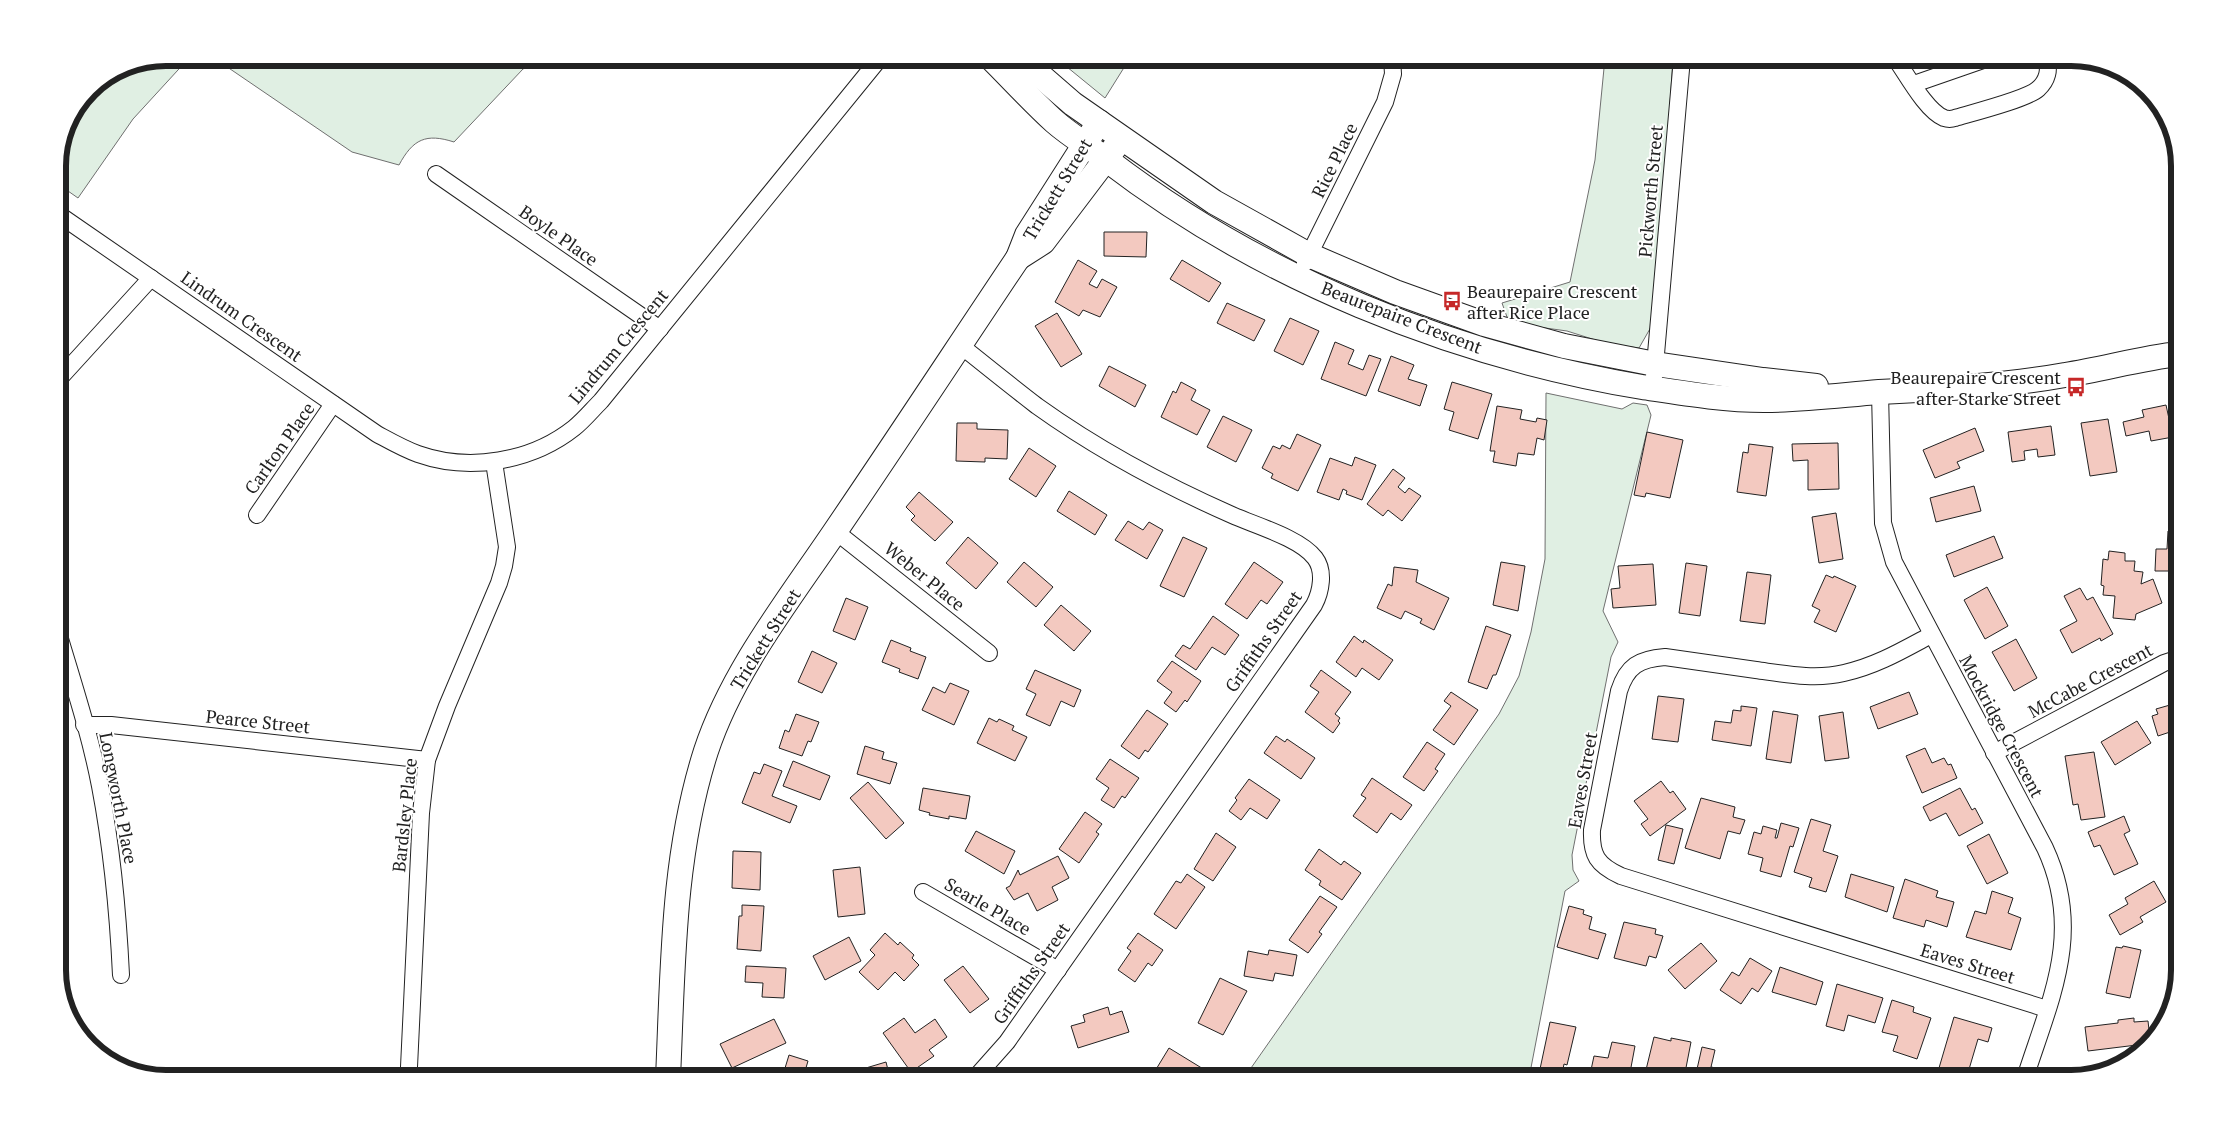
<svg xmlns="http://www.w3.org/2000/svg" width="2237" height="1136" font-family="'PT Serif',serif">
  <style>
    .green { fill: #e0efe3; stroke: #6f6f6f }
    .building { fill: #f3c9c0; stroke: #222 }
    .lines { fill: none; stroke-linecap: round; stroke-linejoin: round }
    .street-casing { stroke: #222; stroke-width: 18 }
    .secondary-casing { stroke: #222; stroke-width: 26 }
    .street { stroke: #fff; stroke-width: 16 }
    .secondary { stroke: #fff; stroke-width: 24 }
    .labels { text-anchor: middle; dominant-baseline: central; stroke-width: 4; stroke-linejoin: round; paint-order: stroke }
    .street-label { font-size: 18px; fill: #222; stroke: #fff }
    .poi-label { font-size: 18px; fill: #222; stroke: #fff; text-anchor: start }
    .rim { fill: none; stroke: #222; stroke-width: 6 }
  </style>
  <rect width="100%" height="100%" fill="#fff"/>
  <g class="green">
    <polygon points="167,58 189,58 133,119 78,198 58,184 58,160 69,119 90,89 125,66"/>
    <path d="M214 58H542L523 69 454 142C426 133 413 139 399 165L352 152Z"/>
    <polygon points="1056,58 1130,58 1105,98"/>
    <polygon points="1605,58 1673,58 1667,151 1651,327 1639,348 1608,344 1567,331 1531,326 1507,317 1502,303 1570,282 1595,160"/>
    <polygon points="1546,393 1622,409 1633,403 1647,405 1651,415 1603,611 1618,642 1611,657 1572,855 1573,870 1579,881 1565,891 1529,1078 1244,1078 1499,714 1519,676 1531,632 1545,559"/>
  </g>
  <g class="building">
    <polygon points="1104,232 1147,232 1146,257 1104,256"/>
    <polygon points="1078,260 1097,271 1089,284 1097,288 1102,279 1117,287 1100,317 1083,310 1079,316 1055,302"/>
    <polygon points="1182,260 1221,283 1209,302 1170,279"/>
    <polygon points="1227,303 1265,320 1254,341 1217,323"/>
    <polygon points="1057,313 1082,354 1061,367 1035,326"/>
    <polygon points="1290,318 1319,331 1303,365 1274,351"/>
    <polygon points="1335,342 1354,350 1348,364 1363,370 1369,355 1381,359 1366,396 1321,379"/>
    <polygon points="1391,356 1414,365 1408,379 1427,385 1420,406 1378,391"/>
    <polygon points="1109,366 1146,385 1135,407 1099,386"/>
    <polygon points="1181,382 1196,390 1191,400 1210,410 1197,435 1161,417 1173,391 1176,393"/>
    <polygon points="1452,382 1492,394 1478,439 1449,430 1454,412 1444,409"/>
    <polygon points="2166,405 2173,437 2151,441 2149,431 2126,436 2123,422 2144,417 2142,410"/>
    <polygon points="1497,406 1522,410 1520,419 1536,422 1537,418 1547,420 1544,440 1537,438 1534,455 1518,453 1516,466 1493,462 1495,451 1490,451"/>
    <polygon points="1223,416 1252,430 1236,462 1207,447"/>
    <polygon points="2108,419 2117,472 2090,476 2081,423"/>
    <polygon points="957,423 977,423 977,429 1008,430 1007,459 985,458 985,462 956,461"/>
    <polygon points="2051,426 2055,455 2038,457 2037,449 2024,451 2025,460 2012,462 2008,432"/>
    <polygon points="1975,428 1984,451 1957,462 1960,468 1935,478 1923,450"/>
    <polygon points="1647,432 1683,440 1670,498 1646,493 1645,497 1634,495"/>
    <polygon points="1297,434 1321,445 1298,491 1271,478 1273,474 1262,468 1273,446 1280,449 1282,445 1290,449"/>
    <polygon points="1838,443 1839,489 1808,490 1808,460 1793,461 1792,444"/>
    <polygon points="1749,444 1773,447 1766,496 1737,492 1743,452 1748,453"/>
    <polygon points="1029,448 1056,466 1036,497 1009,479"/>
    <polygon points="1355,457 1376,465 1362,500 1346,494 1347,491 1343,489 1339,500 1317,492 1330,458 1352,466"/>
    <polygon points="1393,469 1405,478 1398,487 1405,493 1409,488 1421,496 1402,521 1388,510 1383,516 1367,504"/>
    <polygon points="1974,486 1981,511 1936,522 1930,498"/>
    <polygon points="1069,491 1107,515 1095,535 1057,511"/>
    <polygon points="919,492 953,522 935,541 911,520 915,516 906,507"/>
    <polygon points="1836,513 1843,559 1819,563 1812,517"/>
    <polygon points="1128,521 1143,530 1149,522 1163,530 1147,559 1115,540"/>
    <polygon points="2168,531 2179,532 2179,579 2175,579 2175,571 2155,571 2156,549 2167,549"/>
    <polygon points="1994,536 2003,558 1954,577 1946,555"/>
    <polygon points="968,537 998,563 976,589 946,563"/>
    <polygon points="1183,537 1207,548 1184,597 1160,586"/>
    <polygon points="2109,551 2125,553 2125,561 2135,561 2134,571 2143,572 2141,584 2153,579 2162,603 2136,614 2135,620 2113,618 2115,596 2103,595 2104,586 2101,585 2103,559 2108,560"/>
    <polygon points="1024,562 1053,587 1036,607 1007,582"/>
    <polygon points="1254,562 1283,582 1267,604 1261,600 1247,619 1225,604"/>
    <polygon points="1501,562 1525,566 1518,611 1493,605"/>
    <polygon points="1686,563 1707,566 1700,616 1679,613"/>
    <polygon points="1653,564 1656,605 1613,608 1611,589 1620,588 1618,566"/>
    <polygon points="1394,567 1418,570 1416,582 1449,598 1434,630 1420,623 1422,619 1405,611 1401,619 1377,608 1388,584 1392,586"/>
    <polygon points="1747,572 1771,575 1765,624 1740,621"/>
    <polygon points="1826,575 1833,578 1834,576 1856,586 1836,632 1814,622 1820,610 1812,606"/>
    <polygon points="1987,587 2008,626 1985,639 1964,600"/>
    <polygon points="2080,588 2087,600 2093,597 2113,634 2101,641 2100,638 2072,653 2060,630 2077,621 2064,596"/>
    <polygon points="846,598 868,607 855,640 833,631"/>
    <polygon points="1061,605 1091,631 1074,651 1044,625"/>
    <polygon points="1213,616 1239,635 1225,655 1212,647 1196,670 1175,656 1183,645 1190,649"/>
    <polygon points="1486,626 1511,635 1496,675 1493,675 1487,689 1468,682"/>
    <polygon points="1354,636 1363,643 1364,640 1393,660 1379,680 1362,668 1356,677 1336,662"/>
    <polygon points="2016,639 2037,678 2014,691 1992,652"/>
    <polygon points="891,640 911,648 910,651 926,657 918,679 899,672 900,669 882,662"/>
    <polygon points="812,651 837,663 822,693 798,682"/>
    <polygon points="1172,661 1201,681 1187,702 1185,700 1176,712 1164,703 1172,692 1157,681"/>
    <polygon points="1035,670 1081,690 1074,707 1061,701 1050,726 1026,715 1036,694 1026,689"/>
    <polygon points="1321,670 1351,692 1335,714 1340,718 1338,721 1340,723 1333,733 1305,712 1319,692 1310,686"/>
    <polygon points="950,683 969,691 954,725 922,710 933,687 945,693"/>
    <polygon points="1451,692 1478,710 1454,745 1433,730 1451,706 1444,701"/>
    <polygon points="1909,692 1918,714 1878,729 1870,707"/>
    <polygon points="1658,696 1684,699 1678,742 1652,739"/>
    <polygon points="2179,697 2179,729 2158,736 2152,716 2158,714 2156,709 2177,703 2176,698"/>
    <polygon points="1741,706 1757,708 1751,746 1712,740 1715,721 1731,723 1733,710 1741,711"/>
    <polygon points="1147,710 1168,724 1148,752 1145,750 1139,759 1121,746"/>
    <polygon points="1773,711 1798,715 1791,763 1766,759"/>
    <polygon points="1843,712 1849,758 1825,761 1819,716"/>
    <polygon points="796,714 819,722 811,742 808,741 802,756 779,748 785,730 789,732"/>
    <polygon points="989,718 997,722 999,719 1014,726 1012,730 1027,737 1015,761 977,743"/>
    <polygon points="2137,721 2151,743 2115,765 2101,742"/>
    <polygon points="1276,736 1285,742 1287,739 1315,758 1301,779 1264,753"/>
    <polygon points="1427,742 1445,754 1435,769 1438,771 1424,791 1403,777"/>
    <polygon points="865,746 884,752 882,759 897,763 890,784 857,774"/>
    <polygon points="1925,748 1932,763 1944,758 1948,765 1951,764 1957,778 1922,793 1906,756"/>
    <polygon points="2094,752 2105,817 2081,820 2078,804 2073,805 2065,756"/>
    <polygon points="1110,759 1139,778 1125,798 1122,796 1114,808 1101,800 1109,788 1096,779"/>
    <polygon points="793,761 830,776 820,800 783,786"/>
    <polygon points="764,764 782,771 772,796 797,806 790,823 742,803 754,772 760,774"/>
    <polygon points="1372,778 1412,805 1401,820 1391,813 1377,833 1353,816 1366,798 1361,795"/>
    <polygon points="1249,779 1280,800 1267,819 1250,808 1241,820 1229,811 1237,800 1235,798"/>
    <polygon points="1661,781 1670,793 1673,791 1686,809 1650,836 1641,824 1648,819 1634,801"/>
    <polygon points="868,782 904,823 886,839 850,798"/>
    <polygon points="923,788 970,796 966,819 949,816 949,819 929,815 930,813 919,810"/>
    <polygon points="1960,788 1972,810 1975,808 1983,823 1959,836 1946,813 1930,821 1923,807"/>
    <polygon points="1701,798 1735,807 1733,817 1745,820 1740,834 1728,831 1720,859 1685,848"/>
    <polygon points="1085,812 1102,824 1096,832 1099,834 1079,863 1059,849"/>
    <polygon points="2124,816 2130,831 2124,834 2138,864 2114,875 2100,845 2094,847 2088,832"/>
    <polygon points="1811,819 1831,825 1823,851 1838,856 1826,892 1809,887 1812,878 1794,872"/>
    <polygon points="1781,823 1799,828 1793,847 1790,846 1781,877 1760,871 1763,858 1748,854 1754,832 1761,834 1763,826 1777,830 1775,838 1777,838"/>
    <polygon points="1666,825 1683,829 1674,864 1658,860"/>
    <polygon points="976,831 1015,851 1004,874 965,851"/>
    <polygon points="1216,833 1236,847 1213,881 1194,869"/>
    <polygon points="1989,834 2008,873 1987,884 1967,846"/>
    <polygon points="1319,849 1341,865 1344,861 1361,873 1342,900 1319,885 1321,881 1305,870"/>
    <polygon points="733,851 761,852 760,890 732,888"/>
    <polygon points="1058,856 1069,878 1052,887 1058,900 1037,911 1028,893 1014,900 1006,888 1010,886 1018,870 1020,875"/>
    <polygon points="860,867 865,914 838,917 833,870"/>
    <polygon points="1187,874 1205,887 1176,929 1154,914 1176,881 1181,883"/>
    <polygon points="1851,874 1894,887 1887,912 1845,897"/>
    <polygon points="1905,879 1938,891 1936,897 1954,902 1947,927 1926,920 1924,927 1893,918"/>
    <polygon points="2154,881 2166,902 2140,917 2143,922 2120,935 2109,915 2128,904 2125,898"/>
    <polygon points="1992,891 2013,898 2008,913 2021,918 2011,950 1966,937 1975,911 1986,914"/>
    <polygon points="1320,896 1337,907 1319,932 1322,934 1308,953 1289,940"/>
    <polygon points="742,905 764,906 761,951 737,949 739,916 742,916"/>
    <polygon points="1569,906 1584,910 1583,914 1592,917 1589,929 1606,934 1598,959 1557,947"/>
    <polygon points="1624,922 1656,929 1655,934 1663,936 1656,958 1649,956 1646,966 1614,958"/>
    <polygon points="885,933 898,945 900,942 914,955 912,958 919,965 904,981 895,972 878,990 859,972 875,955 870,950"/>
    <polygon points="1138,933 1163,950 1152,966 1148,963 1135,982 1118,970 1131,951 1127,948"/>
    <polygon points="849,937 861,961 825,980 813,956"/>
    <polygon points="1701,943 1717,961 1685,989 1668,970"/>
    <polygon points="2123,946 2141,950 2130,998 2106,993 2116,947 2122,948"/>
    <polygon points="1269,950 1297,955 1293,976 1275,973 1273,981 1244,976 1248,951 1268,955"/>
    <polygon points="1750,958 1772,971 1758,992 1752,988 1741,1004 1720,990 1732,972 1739,976"/>
    <polygon points="746,966 786,968 784,998 762,997 763,983 745,982"/>
    <polygon points="963,966 989,999 970,1013 944,980"/>
    <polygon points="1780,967 1823,982 1816,1005 1772,992"/>
    <polygon points="1220,978 1247,991 1223,1035 1198,1023"/>
    <polygon points="1837,984 1883,998 1875,1023 1848,1015 1844,1031 1826,1026"/>
    <polygon points="1892,1000 1914,1007 1913,1012 1931,1018 1917,1059 1893,1051 1898,1036 1882,1032"/>
    <polygon points="1108,1007 1110,1015 1122,1011 1129,1032 1078,1048 1071,1026 1085,1022 1083,1015"/>
    <polygon points="1954,1017 1992,1028 1988,1042 1978,1039 1967,1076 1939,1068"/>
    <polygon points="904,1018 915,1033 935,1019 947,1037 929,1050 934,1056 911,1072 883,1033"/>
    <polygon points="2134,1018 2134,1022 2148,1021 2150,1039 2145,1044 2088,1051 2085,1027 2118,1023 2118,1020"/>
    <polygon points="774,1019 786,1043 732,1068 720,1044"/>
    <polygon points="1550,1022 1576,1027 1567,1065 1564,1064 1562,1074 1540,1069"/>
    <polygon points="1654,1037 1671,1041 1671,1038 1691,1042 1684,1078 1644,1078"/>
    <polygon points="1612,1042 1635,1046 1629,1078 1604,1075 1605,1073 1591,1070 1594,1056 1608,1058"/>
    <polygon points="1702,1047 1715,1050 1711,1067 1740,1073 1739,1078 1695,1078"/>
    <polygon points="1169,1048 1218,1078 1168,1078 1155,1071"/>
    <polygon points="789,1055 808,1061 803,1078 782,1078"/>
    <polygon points="886,1062 890,1078 840,1078 839,1076"/>
    <polygon points="751,1073 751,1078 722,1078 722,1076"/>
  </g>
  <g class="lines">
    <defs>
      <g id="street">
        <path d="M1895 58C1906 73 1926 111 1944 118 1947 119 1952 119 1955 118 1972 113 2027 99 2038 89 2047 81 2051 69 2045 58"/>
        <polyline points="1914,84 1989,58"/>
        <polyline points="436,174 660,329"/>
        <path d="M58 214 377 434C390 441 404 449 418 454 469 472 531 462 574 428 584 420 592 410 601 401L880 58"/>
        <polyline points="1305,263 1385,102 1393,74 1392,58"/>
        <path d="M960 345C985 365 1011 386 1037 406 1097 449 1164 485 1232 515 1254 525 1300 538 1315 558 1325 571 1321 592 1314 605L1007 1042 975 1078"/>
        <polyline points="58,380 151,278"/>
        <polyline points="1653,388 1682,58"/>
        <path d="M1880 392 1883 523 1894 562 2045 848C2084 932 2051 997 2025 1078"/>
        <polyline points="257,515 333,404"/>
        <polyline points="835,531 989,653"/>
        <path d="M58 632C73 683 90 734 100 786 112 849 118 912 121 975"/>
        <path d="M1931 635C1903 650 1876 666 1844 673 1815 680 1785 674 1756 670 1726 666 1695 661 1665 657 1639 659 1627 666 1619 691L1592 830C1591 855 1597 865 1621 876L2047 1009"/>
        <polyline points="84,725 111,725 427,760"/>
        <polyline points="1994,753 2164,663 2179,658"/>
        <polyline points="923,892 1058,970"/>
        <polyline points="409,1067 421,813 427,760 447,706 499,583 504,566 507,547 494,462"/>
      </g>
      <g id="secondary">
        <path d="M991 58C1012 79 1033 102 1055 122 1071 136 1090 147 1107 160 1261 278 1451 355 1642 387 1682 393 1723 400 1764 400 1802 400 1841 395 1879 392 1942 389 2004 386 2065 375 2104 369 2141 358 2179 354"/>
        <polyline points="1020,58 1073,104 1214,202 1309,255 1395,292 1484,324 1564,346 1655,364 1763,380 1816,386"/>
        <polyline points="1018,258 1043,242 1115,147"/>
        <path d="M668 1078C673 969 672 857 706 751 732 672 788 601 834 533 896 442 957 349 1018 258L1027 235 1099 122"/>
      </g>
    </defs>
    <use href="#street" class="street-casing"/>
    <use href="#secondary" class="secondary-casing"/>
    <use href="#street" class="street"/>
    <use href="#secondary" class="secondary"/>
  </g>
  <defs>
    <symbol id="bus-bare" viewBox="-9 -9 18 18"><path d="M-5-6H5V4H4V6H2V4H-2V6H-4V4H-5ZM-3.5-4V0h7V-4ZM-3.5 1.2v1.5H-2V1.2ZM2 1.2v1.5H3.5V1.2Z" fill="#c62828" stroke="#fff" stroke-width="2.5" paint-order="stroke"/></symbol>
  </defs>
  <g fill-rule="evenodd">
    <use href="#bus-bare" x="1438" y="287" width="28" height="28"/>
    <use href="#bus-bare" x="2062" y="373" width="28" height="28"/>
  </g>
  <g class="labels">
    <g class="street-label">
      <text transform="translate(1334 160) rotate(-64)">Rice Place</text>
      <text transform="translate(1057 189) rotate(-59)">Trickett Street</text>
      <text transform="translate(1650 191) rotate(-85)">Pickworth Street</text>
      <text transform="translate(559 235) rotate(35)">Boyle Place</text>
      <text transform="translate(242 316) rotate(35)">Lindrum Crescent</text>
      <text transform="translate(1402 317) rotate(21)">Beaurepaire Crescent</text>
      <text transform="translate(618 346) rotate(-50)">Lindrum Crescent</text>
      <text transform="translate(279 448) rotate(-55)">Carlton Place</text>
      <text transform="translate(925 576) rotate(39)">Weber Place</text>
      <text transform="translate(765 639) rotate(-58)">Trickett Street</text>
      <text transform="translate(1263 641) rotate(-55)">Griffiths Street</text>
      <text transform="translate(2090 680) rotate(-28)">McCabe Crescent</text>
      <text transform="translate(258 721) rotate(6)">Pearce Street</text>
      <text transform="translate(2002 726) rotate(62)">Mockridge Crescent</text>
      <text transform="translate(1582 780) rotate(-80)">Eaves Street</text>
      <text transform="translate(119 798) rotate(79)">Longworth Place</text>
      <text transform="translate(404 815) rotate(-84)">Bardsley Place</text>
      <text transform="translate(988 906) rotate(30)">Searle Place</text>
      <text transform="translate(1968 963) rotate(17)">Eaves Street</text>
      <text transform="translate(1031 973) rotate(-55)">Griffiths Street</text>
    </g>
    <g class="poi-label">
      <text x="1467" y="291">Beaurepaire Crescent<tspan x="1467" dy="21">after Rice Place</tspan></text>
      <text x="2061" y="377" text-anchor="end">Beaurepaire Crescent<tspan x="2061" dy="21">after Starke Street</tspan></text>
    </g>
  </g>
  <path d="M0 0H2237V1136H0ZM166 66H2071A100 100 0 0 1 2171 166V970A100 100 0 0 1 2071 1070H166A100 100 0 0 1 66 970V166A100 100 0 0 1 166 66Z" fill="#fff" fill-rule="evenodd"/>
  <path class="rim" d="M166 66H2071A100 100 0 0 1 2171 166V970A100 100 0 0 1 2071 1070H166A100 100 0 0 1 66 970V166A100 100 0 0 1 166 66Z"/>
</svg>
